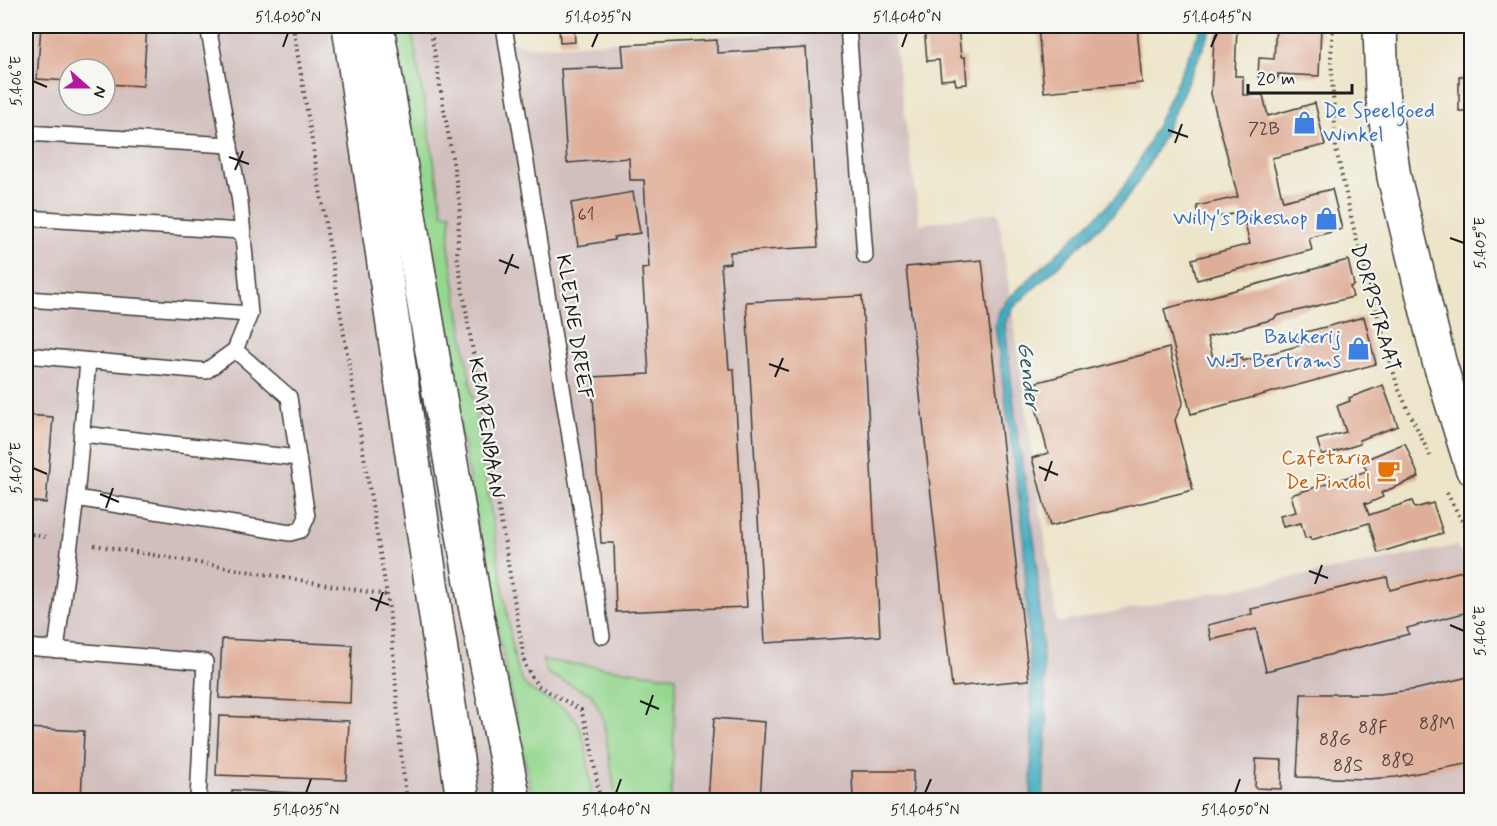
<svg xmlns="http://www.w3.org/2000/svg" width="1497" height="826" font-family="Mynerve,sans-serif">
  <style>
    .industrial { fill: #d1bfbe; fill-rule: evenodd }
    .green { fill: #94d78f; stroke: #587a56; stroke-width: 1.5 }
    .water { fill: #40aac0; stroke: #2e636e; stroke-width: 1.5 }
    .building { fill: #dfae98 }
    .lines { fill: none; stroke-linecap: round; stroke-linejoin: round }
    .service-casing { stroke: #3b3a36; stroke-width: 18 }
    .tertiary-casing { stroke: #3b3a36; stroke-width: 36 }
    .secondary-casing { stroke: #3b3a36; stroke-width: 36 }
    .path { stroke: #3b3a36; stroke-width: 4; stroke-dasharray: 1.5 4.5; stroke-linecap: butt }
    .service { stroke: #fff; stroke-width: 15 }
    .tertiary { stroke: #fff; stroke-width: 33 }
    .secondary { stroke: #fff; stroke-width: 33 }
    .ticks { fill: none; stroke: #1c1c1c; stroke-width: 2 }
    .labels { text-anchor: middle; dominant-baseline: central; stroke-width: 4.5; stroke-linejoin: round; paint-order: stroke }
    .number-label { font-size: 18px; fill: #4d403b }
    .shop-label { font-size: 21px; fill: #366cbe; stroke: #f6f6f2; text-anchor: end }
    .street-label { font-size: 21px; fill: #1c1c1c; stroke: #f6f6f2 }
    .food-label { font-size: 21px; fill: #c56008; stroke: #f6f6f2; text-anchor: end }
    .water-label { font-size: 22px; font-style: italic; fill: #2c5c66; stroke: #f6f6f2 }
    .neatline { fill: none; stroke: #1c1c1c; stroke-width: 2 }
    .ticks-label { font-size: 15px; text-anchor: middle; fill: #1c1c1c }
  </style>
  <rect width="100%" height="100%" fill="#f6f6f2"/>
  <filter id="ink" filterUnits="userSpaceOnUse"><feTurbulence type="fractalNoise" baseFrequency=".0167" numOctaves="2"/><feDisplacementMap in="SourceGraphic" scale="12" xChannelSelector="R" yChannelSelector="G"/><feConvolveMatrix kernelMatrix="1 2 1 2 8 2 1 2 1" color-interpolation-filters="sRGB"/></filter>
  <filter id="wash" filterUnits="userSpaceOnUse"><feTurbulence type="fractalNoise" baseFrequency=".008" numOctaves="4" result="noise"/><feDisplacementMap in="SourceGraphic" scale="24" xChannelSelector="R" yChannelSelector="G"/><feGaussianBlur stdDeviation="1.35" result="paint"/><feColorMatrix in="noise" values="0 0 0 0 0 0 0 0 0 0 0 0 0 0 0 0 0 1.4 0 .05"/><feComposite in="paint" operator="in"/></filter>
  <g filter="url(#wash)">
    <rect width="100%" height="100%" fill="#ede5c9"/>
    <path class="industrial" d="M26 26H469L527 47 892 26 920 224 998 212 1057 623 1456 546 1471 565V800H26ZM69 69H105V105H69Z"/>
    <g class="green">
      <path d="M394 26H411L443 214 451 213 449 247 515 663C518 670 520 679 525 685 540 701 567 703 577 722 588 742 589 778 593 800H533L479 538Z"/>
      <polygon points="542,660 676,677 671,800 616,800 603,717 591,694 548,674"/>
    </g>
    <polygon class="water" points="1202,26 1213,26 1163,137 1146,170 1130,194 1114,214 1014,307 1005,324 1016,423 1036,552 1047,721 1043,800 1031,800 1032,714 1023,529 995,324 998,312 1009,298 1105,208 1122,189 1136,167 1156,127"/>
    <g id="blocks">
      <g class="building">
        <polygon points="41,26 147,26 143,86 105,84 105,69 69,69 69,81 37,79"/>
        <polygon points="924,26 958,26 961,57 965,57 967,84 956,85 955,79 941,80 939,60 927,61"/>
        <polygon points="1020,26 1137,26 1142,83 1044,92 1038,27 1020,29"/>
        <polygon points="1221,26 1237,26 1235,76 1243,76 1243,95 1263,95 1268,116 1315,103 1325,145 1272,158 1283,201 1332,189 1342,229 1309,238 1312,250 1197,280 1192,259 1250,244 1242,212 1200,221 1197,206 1238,197 1211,94 1214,40"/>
        <polygon points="1276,26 1321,26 1319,76 1278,74 1278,78 1258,77 1259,58 1274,59"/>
        <rect x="1462" y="26" width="10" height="5"/>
        <polygon points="574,27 575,42 560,43 559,28"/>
        <polygon points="717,40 717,53 806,48 818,247 730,252 730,263 721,264 729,369 734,369 747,607 616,612 614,543 601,543 592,377 649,374 642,269 649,268 644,180 630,180 629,158 567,163 561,69 624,67 622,45"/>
        <rect x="1459" y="76" width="13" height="35"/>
        <polygon points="633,192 640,233 614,237 614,240 578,246 571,203"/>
        <polygon points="982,260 1029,680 952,687 906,267"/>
        <polygon points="1348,260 1354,285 1350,287 1353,297 1276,316 1274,319 1207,337 1215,364 1242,357 1243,361 1301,345 1298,334 1364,317 1376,364 1191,414 1164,309"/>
        <polygon points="862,296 880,636 765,643 746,302"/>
        <polygon points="1169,348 1183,402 1175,420 1193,490 1050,526 1032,458 1048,453 1030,384"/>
        <polygon points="1383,385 1398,426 1359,440 1360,444 1322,456 1317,440 1346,432 1337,406 1350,401 1349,398"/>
        <polygon points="26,415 53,417 46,503 26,501"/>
        <polygon points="1405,443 1419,477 1381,493 1383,497 1367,504 1365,503 1369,515 1412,501 1415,508 1433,503 1443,533 1378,553 1369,523 1311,540 1311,537 1305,538 1301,523 1283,527 1280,516 1296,512 1291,495 1367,471 1362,461"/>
        <polygon points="1462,571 1472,611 1407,628 1409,634 1372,644 1266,671 1256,629 1211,640 1208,625 1252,614 1251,609 1387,577 1390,590"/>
        <polygon points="222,639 352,645 350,703 219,698"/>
        <polygon points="1472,676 1472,763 1396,777 1368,779 1297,777 1301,694 1380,694 1418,689"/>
        <polygon points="219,716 349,721 346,780 216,775"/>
        <polygon points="714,718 765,722 760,800 708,800"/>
        <polygon points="26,728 84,731 81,800 26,800"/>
        <polygon points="1256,759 1282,760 1281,789 1255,788"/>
        <polygon points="852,771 913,771 913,800 853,800"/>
        <polygon points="232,790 363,796 362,800 232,800"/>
      </g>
    </g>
  </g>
  <g filter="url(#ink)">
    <use href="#blocks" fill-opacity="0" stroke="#3b3a36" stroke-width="1.5"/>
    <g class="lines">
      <defs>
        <g id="service">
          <polyline points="504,26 602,636"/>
          <polyline points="848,26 865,256"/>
          <polyline points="26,133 230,145"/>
          <polyline points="26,218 242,231"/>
          <polyline points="26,299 250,314"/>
          <polyline points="26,355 206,371 235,350 250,314 240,202 208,26"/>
          <polyline points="82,434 298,458"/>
          <polyline points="76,498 290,533 301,530 307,517 289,397 235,350"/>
          <polyline points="26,647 205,662 198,800"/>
          <polyline points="56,650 76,498 88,361"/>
        </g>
        <polyline id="tertiary" points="1380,26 1382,92 1394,177 1439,361 1472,468"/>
        <g id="secondary">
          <polyline points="349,26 463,800"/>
          <polyline points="377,26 475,605 514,800"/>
        </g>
      </defs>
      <use href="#service" class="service-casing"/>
      <use href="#tertiary" class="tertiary-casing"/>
      <use href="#secondary" class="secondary-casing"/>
      <g class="path">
        <path d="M293 26 387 595C397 663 396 732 407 800"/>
        <polyline points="430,26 460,204 457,256 525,665 537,685 581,710 590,739 600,800"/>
        <polyline points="1333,26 1331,57 1336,149 1355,234 1398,388 1430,456"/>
        <polyline points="1447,493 1472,540"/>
        <polyline points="26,533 45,537"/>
        <polyline points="94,545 387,595"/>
      </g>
      <use href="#service" class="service"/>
      <use href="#tertiary" class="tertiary"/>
      <use href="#secondary" class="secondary"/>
    </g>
  </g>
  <path class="ticks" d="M283 47 288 33M592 47 598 33M902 47 907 33M1211 47 1217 33M33 81 47 87M1168 130 1188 137M1175 143 1182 124M229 157 249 164M235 170 243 151M1450 238 1464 243M499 260 519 268M505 274 513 254M769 364 789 371M775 377 783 358M1039 467 1058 475M33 468 47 474M1045 481 1052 461M100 494 119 502M106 508 113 488M1309 571 1328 578M1315 584 1322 565M370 598 389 605M376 611 383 592M1450 625 1464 631M640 701 659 709M646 715 653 695M306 793 311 779M616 793 621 779M925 793 931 779M1235 793 1240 779"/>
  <defs>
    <symbol id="shop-bare" viewBox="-9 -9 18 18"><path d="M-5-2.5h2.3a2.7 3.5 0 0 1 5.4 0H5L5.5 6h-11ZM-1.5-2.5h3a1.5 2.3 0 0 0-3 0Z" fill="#3f7fe0" stroke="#f6f6f2" stroke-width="2.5" paint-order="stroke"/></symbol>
    <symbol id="cafe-bare" viewBox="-9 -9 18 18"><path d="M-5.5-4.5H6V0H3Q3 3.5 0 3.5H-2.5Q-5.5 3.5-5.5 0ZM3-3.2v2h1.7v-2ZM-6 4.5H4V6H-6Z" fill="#e8710a" stroke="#f6f6f2" stroke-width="2.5" paint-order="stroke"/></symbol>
  </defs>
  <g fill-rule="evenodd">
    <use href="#shop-bare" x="1288" y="106" width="33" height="33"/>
    <use href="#shop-bare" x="1310" y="202" width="33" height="33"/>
    <use href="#shop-bare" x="1342" y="332" width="33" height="33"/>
    <use href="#cafe-bare" x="1372" y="454" width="33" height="33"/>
  </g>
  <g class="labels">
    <g class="number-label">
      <text x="1264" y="129">72B</text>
      <text x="586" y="215">61</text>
      <text x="1437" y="724">88M</text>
      <text x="1373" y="728">88F</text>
      <text x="1335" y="740">88G</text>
      <text x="1398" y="761">88Q</text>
      <text x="1348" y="766">88S</text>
    </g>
    <g class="shop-label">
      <text x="1323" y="111" text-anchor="start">De Speelgoed<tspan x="1323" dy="24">Winkel</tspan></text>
      <text x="1308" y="218">Willy's Bikeshop</text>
      <text x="1341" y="337">Bakkerij<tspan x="1341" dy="24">W.J. Bertrams</tspan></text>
    </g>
    <g class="street-label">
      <text transform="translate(1375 308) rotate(74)">DORPSTRAAT</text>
      <text transform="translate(574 327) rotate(81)">KLEINE DREEF</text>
      <text transform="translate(486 428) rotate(81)">KEMPENBAAN</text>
    </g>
    <g class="food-label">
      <text x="1371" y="458">Cafetaria<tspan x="1371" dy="24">De Pindol</tspan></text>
    </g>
    <g class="water-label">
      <text transform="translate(1028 376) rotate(83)">Gender</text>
    </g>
  </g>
  <rect width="1497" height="826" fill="none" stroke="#f6f6f2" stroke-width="66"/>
  <g transform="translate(87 87) rotate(111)"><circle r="28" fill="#f6f6f2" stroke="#9f9f9c" stroke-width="1.5"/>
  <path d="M0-4.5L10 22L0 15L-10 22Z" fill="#b5179e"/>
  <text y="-9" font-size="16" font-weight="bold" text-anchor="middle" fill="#1c1c1c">N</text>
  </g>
  <path d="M1248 84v9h104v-9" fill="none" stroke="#1c1c1c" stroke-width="3"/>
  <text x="1257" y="84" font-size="18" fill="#1c1c1c" stroke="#f6f6f2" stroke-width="4.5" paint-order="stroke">20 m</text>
  <rect x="33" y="33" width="1431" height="760" class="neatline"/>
  <g class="ticks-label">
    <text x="288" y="22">51.4030°N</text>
    <text x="598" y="22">51.4035°N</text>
    <text x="907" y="22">51.4040°N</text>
    <text x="1217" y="22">51.4045°N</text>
    <text transform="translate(16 81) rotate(-90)" y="5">5.406°E</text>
    <text transform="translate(1480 243) rotate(-90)" y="5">5.405°E</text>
    <text transform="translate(16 468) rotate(-90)" y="5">5.407°E</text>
    <text transform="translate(1480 631) rotate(-90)" y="5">5.406°E</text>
    <text x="306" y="815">51.4035°N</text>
    <text x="616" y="815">51.4040°N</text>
    <text x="925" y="815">51.4045°N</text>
    <text x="1235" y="815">51.4050°N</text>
  </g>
</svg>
